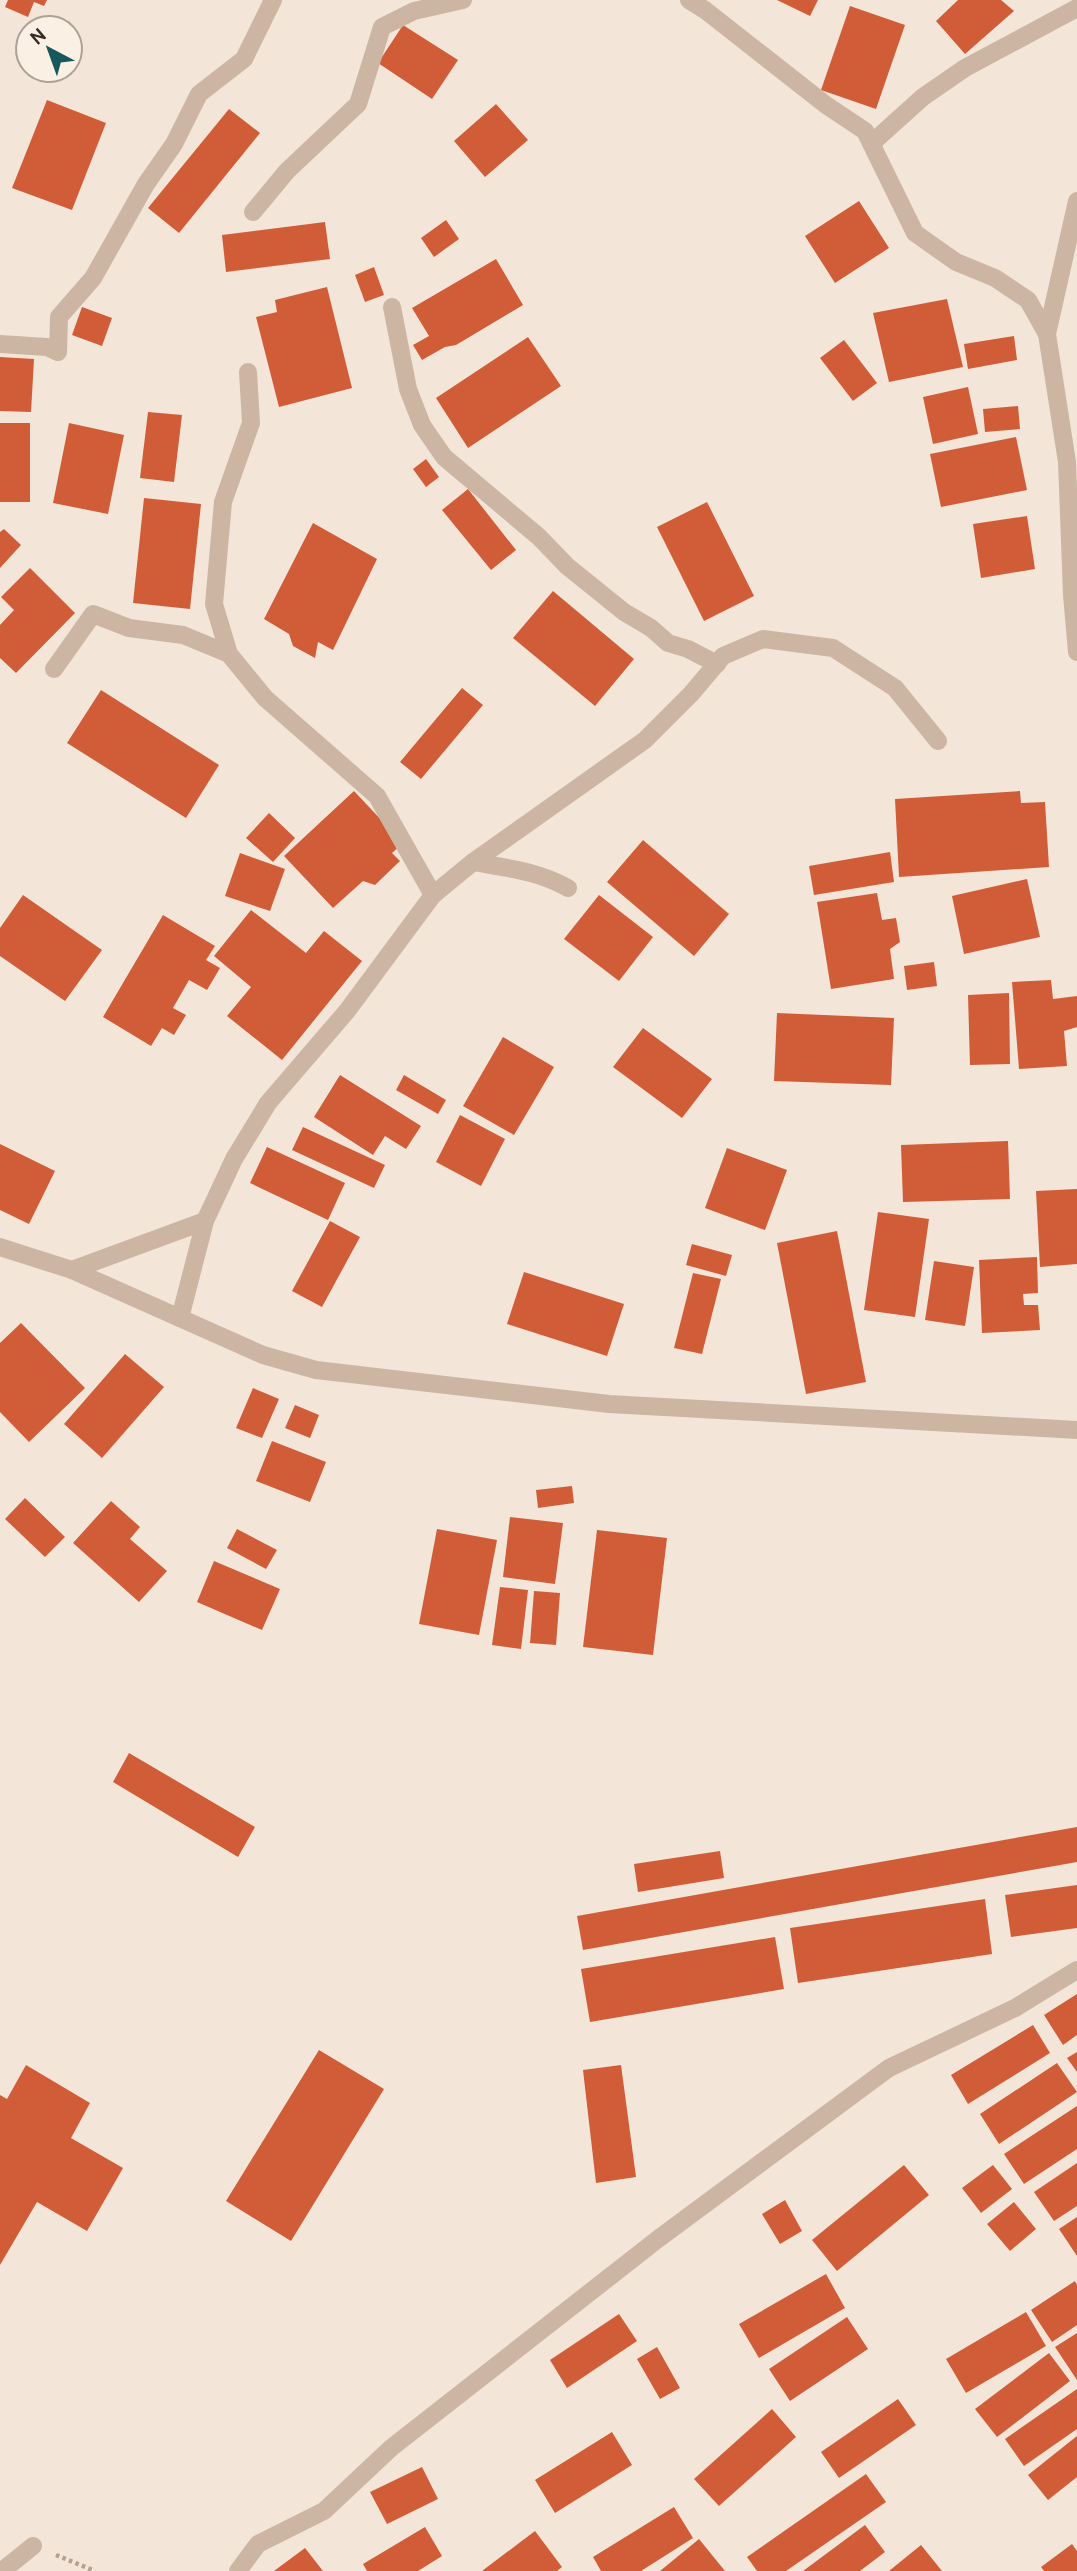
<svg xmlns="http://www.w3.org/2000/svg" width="1077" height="2571" font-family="Cabin,sans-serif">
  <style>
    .building { fill: #d15c38 }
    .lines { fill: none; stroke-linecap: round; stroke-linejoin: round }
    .path { stroke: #b89f8d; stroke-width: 4.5; stroke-dasharray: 3.5 3.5; stroke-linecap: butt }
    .minor { stroke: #ccb6a3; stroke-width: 18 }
  </style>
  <rect width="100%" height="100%" fill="#f3e6d8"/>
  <g class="building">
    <polygon points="8,0 47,0 44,6 34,2 28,17 5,7"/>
    <polygon points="777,0 818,0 810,16"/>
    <polygon points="958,0 1001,0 1014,11 965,54 936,21"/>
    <polygon points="850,6 905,25 876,109 821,90"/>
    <polygon points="403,25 458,60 432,99 378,63"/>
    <polygon points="47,100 106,123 72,210 12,188"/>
    <polygon points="496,104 528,140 485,177 454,141"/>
    <polygon points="229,109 260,133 179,233 148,208"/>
    <polygon points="859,201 889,248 835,283 805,236"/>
    <polygon points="446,220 459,239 434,257 421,238"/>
    <polygon points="325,222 330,259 226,272 222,235"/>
    <polygon points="496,259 523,305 456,345 445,347 422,360 413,345 429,336 412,308"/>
    <polygon points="374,267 384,295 365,302 355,275"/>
    <polygon points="327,287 352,388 279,407 256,317 277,312 275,300"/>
    <polygon points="947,299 963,367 889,382 873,313"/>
    <polygon points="82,307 112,318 102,346 72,335"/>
    <polygon points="1014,336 1017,360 968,369 964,344"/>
    <polygon points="528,337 561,386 468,448 436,398"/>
    <polygon points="844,340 877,383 853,401 820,358"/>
    <polygon points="0,357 34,359 31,412 0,411"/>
    <polygon points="968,387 978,434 933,444 923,397"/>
    <polygon points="1018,406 1020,429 985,432 983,409"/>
    <polygon points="148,412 182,415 174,482 140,478"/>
    <rect x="0" y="423" width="30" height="79"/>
    <polygon points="69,423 124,435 108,514 53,503"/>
    <polygon points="1016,437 1027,490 941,507 930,454"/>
    <polygon points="426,459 439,477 426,487 413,469"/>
    <polygon points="468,489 516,550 491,570 442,510"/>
    <polygon points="144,498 201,504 190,609 133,603"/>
    <polygon points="707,502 754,596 704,621 657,527"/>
    <polygon points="1027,516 1035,569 981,578 973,524"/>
    <polygon points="313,523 377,559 333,650 318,642 315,658 293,646 289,634 264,619"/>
    <polygon points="4,529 21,545 0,568 0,532"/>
    <polygon points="30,568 75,613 16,673 0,658 0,625 14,610 1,597"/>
    <polygon points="553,591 634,659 595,706 513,638"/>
    <polygon points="462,688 483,705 421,779 400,762"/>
    <polygon points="101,690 219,765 186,818 67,743"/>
    <polygon points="354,791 403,843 392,853 400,861 375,885 363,881 333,908 284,856"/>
    <polygon points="1020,791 1021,803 1045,802 1049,867 899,877 895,799"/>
    <polygon points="269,813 295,838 273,862 246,838"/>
    <polygon points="643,840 729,914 694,956 607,882"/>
    <polygon points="890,852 894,882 814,895 809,866"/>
    <polygon points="240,853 285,869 270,911 225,896"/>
    <polygon points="1027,879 1040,937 964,954 952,896"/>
    <polygon points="877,893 882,920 896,918 900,942 890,949 894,979 831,989 817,902"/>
    <polygon points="23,895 102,950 65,1001 0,956 0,928"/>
    <polygon points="599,895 653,937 619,981 564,939"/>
    <polygon points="251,910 306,953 324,931 362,961 282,1060 227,1016 251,987 214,956"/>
    <polygon points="163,915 215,946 206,960 220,968 207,990 189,980 173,1008 186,1015 174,1035 162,1028 151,1046 103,1017"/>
    <polygon points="934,962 937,986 907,990 904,966"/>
    <polygon points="1051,980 1053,999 1077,996 1077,1027 1064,1031 1067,1066 1019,1069 1012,982"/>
    <polygon points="1009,993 1010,1064 970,1065 968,995"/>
    <polygon points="777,1013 894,1018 891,1085 774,1081"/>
    <polygon points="643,1028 712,1079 682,1118 613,1067"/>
    <polygon points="503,1037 554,1067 514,1135 463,1106"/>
    <polygon points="340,1075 421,1126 406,1149 385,1136 373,1155 314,1117"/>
    <polygon points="404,1075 446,1100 438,1114 396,1090"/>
    <polygon points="460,1115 505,1139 481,1186 436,1162"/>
    <polygon points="303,1127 385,1165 374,1188 292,1150"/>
    <polygon points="1008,1141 1010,1199 903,1202 901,1145"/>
    <polygon points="0,1144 55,1171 29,1224 0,1210"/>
    <polygon points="267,1147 345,1183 328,1220 250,1183"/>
    <polygon points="727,1148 787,1170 765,1230 705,1208"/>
    <polygon points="1077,1189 1077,1264 1040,1267 1036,1191"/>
    <polygon points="878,1212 929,1219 915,1317 864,1310"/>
    <polygon points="330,1221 360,1237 322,1307 292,1291"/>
    <polygon points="837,1231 866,1382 806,1394 777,1243"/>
    <polygon points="692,1244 732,1255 726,1276 686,1265"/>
    <polygon points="1037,1257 1038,1293 1023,1294 1024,1305 1038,1305 1040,1330 982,1333 979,1260"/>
    <polygon points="934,1261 974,1267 965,1326 925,1320"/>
    <polygon points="524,1272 624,1304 607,1356 507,1324"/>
    <polygon points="693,1273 721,1279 702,1354 674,1348"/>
    <polygon points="21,1323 85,1388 29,1442 0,1412 0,1343"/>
    <polygon points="125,1354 164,1387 102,1458 64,1424"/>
    <polygon points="253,1388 279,1399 262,1438 236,1428"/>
    <polygon points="295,1405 319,1415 310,1438 285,1428"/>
    <polygon points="272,1441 326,1462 310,1502 256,1481"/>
    <polygon points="572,1486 574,1503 538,1508 536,1490"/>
    <polygon points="25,1498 65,1537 45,1557 5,1519"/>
    <polygon points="111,1501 140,1527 130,1539 167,1571 139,1602 73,1543"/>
    <polygon points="510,1517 563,1523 555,1584 503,1577"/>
    <polygon points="237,1529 277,1550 266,1569 227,1548"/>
    <polygon points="437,1529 497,1540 479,1635 419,1624"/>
    <polygon points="597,1530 667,1538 653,1655 583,1647"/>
    <polygon points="214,1561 280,1589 262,1630 197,1602"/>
    <polygon points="500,1587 528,1590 521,1649 492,1645"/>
    <polygon points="534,1591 560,1593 556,1645 530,1643"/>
    <polygon points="129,1753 255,1827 238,1857 113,1782"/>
    <polygon points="1077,1827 1077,1862 583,1950 577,1916"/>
    <polygon points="720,1851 724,1878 638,1892 634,1864"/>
    <polygon points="1077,1885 1077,1928 1011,1937 1005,1895"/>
    <polygon points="985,1899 992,1954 798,1983 790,1928"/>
    <polygon points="775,1937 784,1989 590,2022 581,1969"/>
    <polygon points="1077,1994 1077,2035 1063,2045 1044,2015"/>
    <polygon points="1033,2025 1050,2053 968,2104 951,2075"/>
    <polygon points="319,2050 384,2089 291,2241 226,2201"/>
    <polygon points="1077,2052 1077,2072 1067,2058"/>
    <polygon points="1057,2063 1077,2092 999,2144 980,2114"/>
    <polygon points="26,2065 90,2103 71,2138 123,2168 87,2231 37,2202 0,2265 0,2095 7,2099"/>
    <polygon points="621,2065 636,2177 596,2183 583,2070"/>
    <polygon points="1077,2106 1077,2149 1024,2184 1004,2154"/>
    <polygon points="1077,2163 1077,2206 1054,2221 1034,2192"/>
    <polygon points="904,2165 929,2195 837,2271 812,2240"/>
    <polygon points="993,2165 1012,2189 981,2213 962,2188"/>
    <polygon points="785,2200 802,2231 780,2244 762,2214"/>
    <polygon points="1014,2202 1036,2229 1010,2251 987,2224"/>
    <polygon points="1077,2217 1077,2256 1059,2229"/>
    <polygon points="826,2274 845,2308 759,2358 739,2324"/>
    <polygon points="1075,2281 1077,2285 1077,2325 1052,2342 1031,2310"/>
    <polygon points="1026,2312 1046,2346 966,2393 946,2359"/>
    <polygon points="619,2314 637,2341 567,2388 550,2360"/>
    <polygon points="847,2317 868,2349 790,2401 769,2369"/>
    <polygon points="1077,2333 1077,2380 1055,2347"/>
    <polygon points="657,2347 680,2388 660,2399 637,2359"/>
    <polygon points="1049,2353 1070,2381 997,2437 975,2409"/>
    <polygon points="1077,2389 1077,2429 1024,2466 1005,2439"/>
    <polygon points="898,2399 916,2425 839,2478 821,2452"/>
    <polygon points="772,2409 796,2437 719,2506 694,2479"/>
    <polygon points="612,2432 632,2465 555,2513 535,2480"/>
    <polygon points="1077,2436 1077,2477 1048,2500 1028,2475"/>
    <polygon points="422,2467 438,2499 387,2524 370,2492"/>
    <polygon points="866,2474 886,2502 786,2571 757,2571 747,2557"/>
    <polygon points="674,2507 693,2538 641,2571 601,2571 593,2557"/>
    <polygon points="865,2525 885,2552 860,2571 803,2571"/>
    <polygon points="425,2527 442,2556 418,2571 367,2571 363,2564"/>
    <polygon points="535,2531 562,2567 557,2571 482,2571"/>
    <polygon points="699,2539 725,2571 660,2571"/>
    <polygon points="1072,2544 1077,2551 1077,2571 1044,2571 1041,2567"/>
    <polygon points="921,2545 942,2571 889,2571"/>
    <polygon points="305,2548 323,2571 274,2571"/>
  </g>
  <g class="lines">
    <polyline class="path" points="56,2555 95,2571"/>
    <g class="minor">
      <polyline points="689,0 705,10 826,105 865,131 915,233 956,262 995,278 1028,300 1047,334"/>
      <polyline points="873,142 923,97 965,68 1077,8"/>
      <polyline points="1077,201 1047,334 1067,462 1072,595 1077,652"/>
      <polyline points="253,212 287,171 358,104 382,27 414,11 463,0"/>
      <polyline points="392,307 408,389 422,425 444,457 539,537 567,566 624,612 651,628 668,643 688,649 717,664"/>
      <polyline points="0,344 47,347 58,352 59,317 93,278 146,184 174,144 199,94 244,59 273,0"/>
      <polyline points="248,372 251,423 223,502 214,604 229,654 265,698 377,796 433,895"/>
      <polyline points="54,669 93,614 129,628 183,635 229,654"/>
      <path d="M473 862C507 868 538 871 568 888"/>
      <polyline points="0,1247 72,1270 263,1355 316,1370 609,1404 1077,1430"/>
      <polyline points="72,1270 205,1221"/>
      <polyline points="180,1318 205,1221 234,1159 268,1103 347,1011 433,895 473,862 645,740 691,694 723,656 763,639 833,648 895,688 938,741"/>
      <polyline points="2,2571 33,2546"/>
      <polyline points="238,2571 258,2544 324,2511 391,2448 658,2239 889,2068 1015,2008 1077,1970"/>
    </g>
  </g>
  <g transform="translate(49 49) rotate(319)"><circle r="33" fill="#fbf0e4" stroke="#ada198" stroke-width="2"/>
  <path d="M0-5L12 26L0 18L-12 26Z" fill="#17585c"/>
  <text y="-10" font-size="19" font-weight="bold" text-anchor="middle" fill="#372b26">N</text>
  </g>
</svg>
